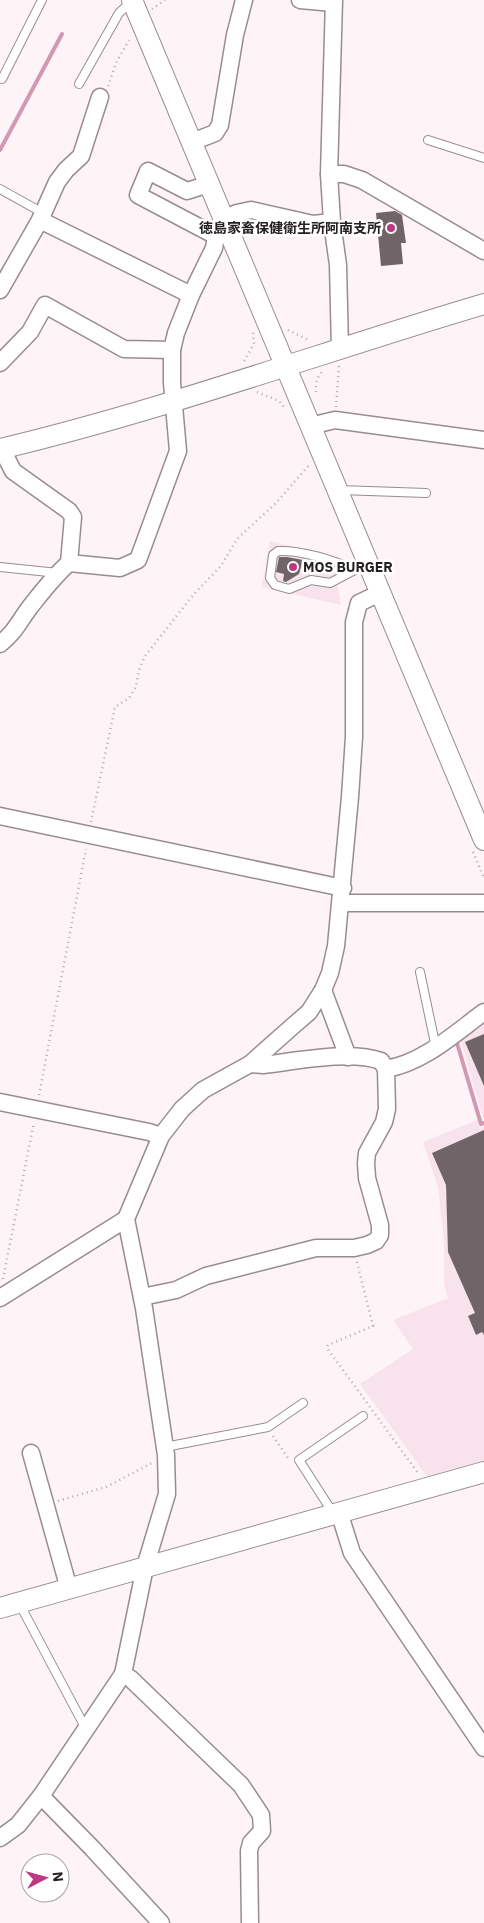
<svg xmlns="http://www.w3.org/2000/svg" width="484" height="1923" font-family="'IBM Plex Sans','Noto Sans JP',sans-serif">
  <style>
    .built { fill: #f8e3ec }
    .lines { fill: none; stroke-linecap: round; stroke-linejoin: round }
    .stream { stroke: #d199b2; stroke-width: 4 }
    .building { fill: #706469 }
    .service-casing { stroke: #988c91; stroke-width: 10 }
    .minor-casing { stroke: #988c91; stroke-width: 19 }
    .tertiary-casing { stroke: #988c91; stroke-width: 22 }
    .path { stroke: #b3aaad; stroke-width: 2.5; stroke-dasharray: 1 4; stroke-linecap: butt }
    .service { stroke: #fff; stroke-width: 8 }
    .minor { stroke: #fff; stroke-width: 16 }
    .tertiary { stroke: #fff; stroke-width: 20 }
    .poi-dot { fill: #bc3981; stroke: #fff; stroke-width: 2 }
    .labels { text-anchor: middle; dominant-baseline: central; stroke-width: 5; stroke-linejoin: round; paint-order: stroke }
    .poi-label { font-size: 14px; font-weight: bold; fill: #252022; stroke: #fff; text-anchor: end }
  </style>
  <rect width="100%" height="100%" fill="#fef3f7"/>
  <g class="built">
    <polygon points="270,541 332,556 341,605 262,587"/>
    <polygon points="484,1019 484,1117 483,1118 460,1037"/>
    <polygon points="477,1120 481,1127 484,1126 484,1462 429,1479 360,1384 413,1349 393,1320 448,1298 444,1284 444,1242 438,1187 423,1142"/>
  </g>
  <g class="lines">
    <g class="stream">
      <polyline points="0,150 62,34"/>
      <polyline points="457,1043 481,1124 484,1123"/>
    </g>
  </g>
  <g class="building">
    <polygon points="395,211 402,215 406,243 401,243 403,264 381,266 376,213"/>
    <polygon points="279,557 287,557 303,560 299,574 286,582 283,581 284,574 276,572"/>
    <polygon points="484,1034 484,1086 465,1042"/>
    <polygon points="484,1130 484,1335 482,1332 476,1335 468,1316 475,1313 448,1252 446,1185 432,1153"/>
  </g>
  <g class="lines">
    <defs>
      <g id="service">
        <polyline points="2,79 42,0"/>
        <polyline points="79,84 119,13 131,2"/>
        <polyline points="428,140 484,158"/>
        <polyline points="0,189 43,213"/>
        <polyline points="340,490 426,493"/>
        <polyline points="0,567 58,573"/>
        <path d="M354 570C334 560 301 550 278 551L273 555 270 578 275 585 289 589 311 580 330 583 368 563"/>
        <polyline points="420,972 436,1048"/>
        <polyline points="165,1447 268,1427 303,1403"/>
        <polyline points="333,1513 299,1460 363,1416"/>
        <polyline points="19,1603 86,1729"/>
      </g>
      <g id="minor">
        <polyline points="300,0 333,3"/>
        <polyline points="334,0 329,174 332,222 338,265 340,349"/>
        <polyline points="192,142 215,133 220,125 235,35 244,0"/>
        <polyline points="329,174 344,174 362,180 484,251"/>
        <polyline points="209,184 187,191 148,171 138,195 216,236 224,232"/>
        <polyline points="224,219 237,213 251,210 313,224 332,222"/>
        <polyline points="40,220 191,295"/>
        <polyline points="0,290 40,220 57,182 66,170 81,156 100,97"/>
        <polyline points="0,363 30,332 45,305 124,349 172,350"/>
        <polyline points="310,426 335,420 484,440"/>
        <polyline points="2,449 13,471 69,511 73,517 69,563"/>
        <path d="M0 644C16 631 18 623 30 607 42 592 54 576 69 563L120 568 138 560 178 451 172 383V350L176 333 191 295 214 248 216 236"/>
        <polyline points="0,816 343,888"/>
        <polyline points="341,903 484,903"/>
        <polyline points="323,990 348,1057"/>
        <path d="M386 1069C423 1063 454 1034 484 1012"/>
        <polyline points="0,1102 149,1132 161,1136"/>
        <path d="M142 1297 176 1290 206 1276 316 1248H354L367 1245 376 1241 380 1235V1225L367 1178 366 1163 367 1153 384 1122 387 1109 386 1069 381 1061C350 1050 297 1061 263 1065L250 1064"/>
        <polyline points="0,1298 126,1219"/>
        <polyline points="31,1453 69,1589"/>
        <polyline points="339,1512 352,1553 484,1748"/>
        <polyline points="123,1674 131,1679 241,1785 261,1815 262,1831 251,1843 249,1851 250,1923"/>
        <polyline points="41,1796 92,1848 161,1923"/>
        <polyline points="0,1838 18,1825 41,1796 123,1674 145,1567 167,1494 166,1455 144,1308 126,1219 161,1136 182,1109 203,1090 250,1064 294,1025 309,1012 323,990 330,973 336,946 350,797 354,737 354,622 359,603 380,593"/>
      </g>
      <g id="tertiary">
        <polyline points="132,0 484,840"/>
        <path d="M0 449C164 410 322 352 484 304"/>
        <polyline points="0,1608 484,1472"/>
      </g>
    </defs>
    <use href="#service" class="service-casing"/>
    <use href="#minor" class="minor-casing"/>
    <use href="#tertiary" class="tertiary-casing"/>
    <g class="path">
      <polyline points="152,9 165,0"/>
      <polyline points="108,86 116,63 129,40"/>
      <polyline points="288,330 310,341"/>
      <polyline points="244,361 254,344 253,332"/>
      <polyline points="257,392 279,401 284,407"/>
      <path d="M316 392C315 385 317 377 322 372"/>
      <polyline points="336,407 339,365"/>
      <polyline points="91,822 115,707 129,698 136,687 139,670 145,656 194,594 221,566 237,539 276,503 310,464"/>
      <polyline points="473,852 484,878"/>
      <polyline points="39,1095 86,849"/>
      <polyline points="357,1262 373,1326 328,1345 327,1348 418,1473"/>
      <polyline points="3,1279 34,1122"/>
      <polyline points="273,1436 288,1458"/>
      <polyline points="58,1501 106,1487 152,1463"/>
    </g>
    <use href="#service" class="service"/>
    <use href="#minor" class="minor"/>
    <use href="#tertiary" class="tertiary"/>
  </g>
  <g class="poi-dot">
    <circle cx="391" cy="228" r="5"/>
    <circle cx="293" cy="567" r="5"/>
  </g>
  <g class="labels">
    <g class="poi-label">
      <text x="381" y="228">徳島家畜保健衛生所阿南支所</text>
      <text x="303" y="567" text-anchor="start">MOS BURGER</text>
    </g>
  </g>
  <g transform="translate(45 1878) rotate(84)"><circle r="24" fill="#ffffff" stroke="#a8a6a7"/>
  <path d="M0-4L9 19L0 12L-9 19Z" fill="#bc3981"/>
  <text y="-8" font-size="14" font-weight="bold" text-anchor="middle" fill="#252022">N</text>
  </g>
</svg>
